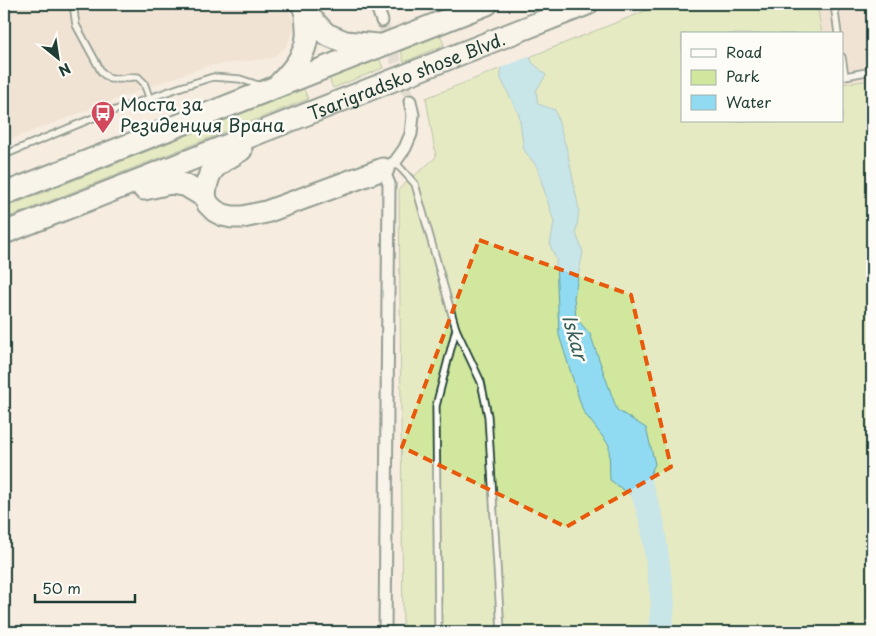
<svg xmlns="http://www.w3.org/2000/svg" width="876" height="636" font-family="'Playpen Sans',sans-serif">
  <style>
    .built { fill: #ebd8c5 }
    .green { fill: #d0e79d; stroke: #789268 }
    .water { fill: #91dbf2; stroke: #639ca6 }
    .pier { fill: #f5ece0 }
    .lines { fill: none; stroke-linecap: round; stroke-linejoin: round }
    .river { stroke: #91dbf2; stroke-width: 24 }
    .street-tunnel { stroke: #cac9be; stroke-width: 11; stroke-dasharray: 11 5.5; stroke-linecap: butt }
    .lane-casing { stroke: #1f3d34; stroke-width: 9 }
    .street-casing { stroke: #1f3d34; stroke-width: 15 }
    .highway-casing { stroke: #1f3d34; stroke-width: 25 }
    .lane { stroke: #fdfcf7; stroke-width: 5.5 }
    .street { stroke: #fdfcf7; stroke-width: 11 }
    .highway { stroke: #fdfcf7; stroke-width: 21 }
    .marked { fill: none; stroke: #e8590c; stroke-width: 4; stroke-dasharray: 10 6; stroke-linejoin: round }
    .labels { text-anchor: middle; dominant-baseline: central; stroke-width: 5; stroke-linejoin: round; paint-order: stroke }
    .street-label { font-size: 18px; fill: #1f3d34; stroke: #fdfcf7 }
    .poi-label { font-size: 18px; fill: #1f3d34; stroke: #fdfcf7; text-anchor: start }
    .water-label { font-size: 19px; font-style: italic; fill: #365d5a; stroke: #fdfcf7 }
  </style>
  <rect width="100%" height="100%" fill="#f5ece0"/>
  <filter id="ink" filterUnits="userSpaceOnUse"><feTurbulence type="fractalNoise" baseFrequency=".02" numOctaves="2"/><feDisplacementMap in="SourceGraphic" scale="10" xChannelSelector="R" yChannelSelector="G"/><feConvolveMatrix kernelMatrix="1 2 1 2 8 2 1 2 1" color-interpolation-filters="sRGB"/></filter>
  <g filter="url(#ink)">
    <g class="built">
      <polygon points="4,4 287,4 295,27 286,47 272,58 206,66 146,88 4,142"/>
      <polygon points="817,4 872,4 872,80 842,84 842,34 822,34"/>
    </g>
    <g class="green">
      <polygon points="663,4 817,4 822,34 682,34 682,121 842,121 842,84 872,80 872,632 403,632 399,189 436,157 426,98"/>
      <polygon points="440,34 444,45 404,62 401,51"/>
      <polygon points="379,58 383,68 333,88 329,78"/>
      <polygon points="304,89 308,99 4,219 4,208"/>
    </g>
    <polygon class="water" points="518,18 532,62 546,75 536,91 538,104 555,110 568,154 579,210 576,233 583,252 574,297 576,318 590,334 617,410 646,428 655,464 647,481 648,508 610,480 609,445 583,411 559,335 556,259 550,245 554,222 537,167 524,150 519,115 501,79 500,49"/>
    <polygon class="pier" points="482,4 522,4 521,18 533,55 498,69 497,49"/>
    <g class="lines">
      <polyline class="river" points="638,477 652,521 663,603 660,632"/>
      <polyline class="street-tunnel" points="382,21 410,101"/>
      <defs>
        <g id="lane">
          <polyline points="73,4 76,25 102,73 110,79 120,79 132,77 138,77 144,83 149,97"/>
          <polyline points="834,4 838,34"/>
          <polyline points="869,4 872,23"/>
          <polyline points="842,57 845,76 872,71"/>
          <polyline points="4,155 93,118 181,87 213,77 240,79 261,86"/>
          <polyline points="395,162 415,184 456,329 481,382 488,416 501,632"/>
          <polyline points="438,632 436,406 456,329"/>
        </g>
        <g id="street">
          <polyline points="376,4 382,21"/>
          <polyline points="385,632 389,184 383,169 395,162 405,148 411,134 413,115 410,101"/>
        </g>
        <g id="highway">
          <polyline points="302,4 306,13 326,34 345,42 378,45"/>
          <path d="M279 84C292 71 305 56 307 37 308 29 306 21 306 13"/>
          <polyline points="144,189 170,183 185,185 205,197 208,204 215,211 223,215 232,217 243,217 266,212 383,169"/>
          <polyline points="4,194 487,4"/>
          <path d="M205 197C207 166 217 165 241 150"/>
          <path id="s1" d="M4 233 587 4"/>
        </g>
      </defs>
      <use href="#lane" class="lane-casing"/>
      <use href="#street" class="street-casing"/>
      <use href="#highway" class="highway-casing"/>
      <use href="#lane" class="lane"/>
      <use href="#street" class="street"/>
      <use href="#highway" class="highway"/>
    </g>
  </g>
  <path d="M0 0H876V636H0ZM479 240 631 295 671 467 566 527 402 447Z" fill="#f5ece0" fill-opacity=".55" fill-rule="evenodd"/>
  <path class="marked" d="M479 240 631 295 671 467 566 527 402 447Z"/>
  <defs>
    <symbol id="bus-pin" viewBox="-11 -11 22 30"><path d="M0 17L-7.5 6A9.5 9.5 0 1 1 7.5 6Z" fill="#d1495b" stroke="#fdfcf7"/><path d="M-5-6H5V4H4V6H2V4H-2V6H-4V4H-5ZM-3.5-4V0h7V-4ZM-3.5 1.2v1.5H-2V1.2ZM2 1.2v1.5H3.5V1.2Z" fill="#fff"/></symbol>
  </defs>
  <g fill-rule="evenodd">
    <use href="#bus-pin" x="89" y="99" width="28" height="38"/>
  </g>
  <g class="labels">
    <g class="street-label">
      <text stroke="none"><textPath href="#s1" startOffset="432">Tsarigradsko shose Blvd.</textPath></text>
    </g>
    <g class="poi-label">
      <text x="120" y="103">Моста за<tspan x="120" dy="21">Резиденция Врана</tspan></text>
    </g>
    <g class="water-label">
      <text transform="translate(576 337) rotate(74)">Iskar</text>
    </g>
  </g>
  <rect width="876" height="636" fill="none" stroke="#fdfcf7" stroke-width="20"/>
  <rect x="10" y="10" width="856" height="616" fill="none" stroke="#1f3d34" stroke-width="2" filter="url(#ink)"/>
  <rect x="681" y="32" width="162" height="90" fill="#fdfcf7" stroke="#a4b0a9"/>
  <rect x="691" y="49" width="25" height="8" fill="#fdfcf7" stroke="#a4b0a9"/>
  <text x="726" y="58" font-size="15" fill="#1f3d34">Road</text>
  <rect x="691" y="70" width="25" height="15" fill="#d0e79d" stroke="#a4b0a9"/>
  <text x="726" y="82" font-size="15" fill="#1f3d34">Park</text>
  <rect x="691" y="95" width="25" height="15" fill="#91dbf2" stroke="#a4b0a9"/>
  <text x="726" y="108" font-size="15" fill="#1f3d34">Water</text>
  <g transform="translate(58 58) rotate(150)" stroke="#fdfcf7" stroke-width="4" paint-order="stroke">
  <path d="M0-4L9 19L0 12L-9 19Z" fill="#1f3d34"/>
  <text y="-8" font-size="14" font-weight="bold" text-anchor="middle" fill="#1f3d34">N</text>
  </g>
  <path d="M35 594v8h100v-8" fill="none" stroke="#1f3d34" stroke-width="2.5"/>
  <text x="42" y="594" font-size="15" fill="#1f3d34" stroke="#fdfcf7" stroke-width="4" paint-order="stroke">50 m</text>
</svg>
